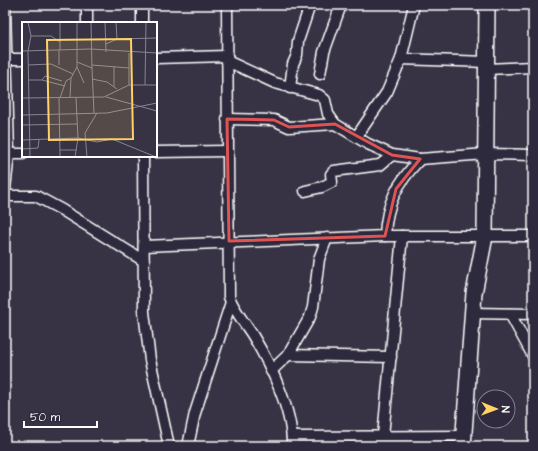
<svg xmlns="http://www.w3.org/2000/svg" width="538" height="451" font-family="'Architects Daughter',sans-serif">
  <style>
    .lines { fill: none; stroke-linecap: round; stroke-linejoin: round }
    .street-casing { stroke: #fff; stroke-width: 13 }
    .secondary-casing { stroke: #fff; stroke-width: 18 }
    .street { stroke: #2f2a3d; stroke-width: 10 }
    .secondary { stroke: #2f2a3d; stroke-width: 15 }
    .marked { fill: none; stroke: #de5353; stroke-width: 3; stroke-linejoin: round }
    .inset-road { fill: none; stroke: #87858f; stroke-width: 1 }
    .view { fill: #ffd166; fill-opacity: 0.15; stroke: #ffd166; stroke-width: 2 }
    .inset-edge { fill: none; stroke: #fff; stroke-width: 2 }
  </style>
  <rect width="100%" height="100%" fill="#373345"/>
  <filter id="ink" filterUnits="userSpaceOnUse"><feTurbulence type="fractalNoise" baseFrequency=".025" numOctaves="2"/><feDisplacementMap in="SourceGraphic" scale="8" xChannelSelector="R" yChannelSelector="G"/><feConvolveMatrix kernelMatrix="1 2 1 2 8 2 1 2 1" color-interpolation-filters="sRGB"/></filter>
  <g filter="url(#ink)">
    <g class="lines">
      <defs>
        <g id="street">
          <polyline points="87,5 87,23"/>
          <polyline points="142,5 142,23"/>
          <path d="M227 5 229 297C235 312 245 323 253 336 271 366 293 411 292 446"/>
          <polyline points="5,8 9,154 5,189"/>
          <polyline points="156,58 227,56"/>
          <polyline points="5,59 23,59"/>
          <polyline points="401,59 487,62"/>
          <polyline points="227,61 275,83 319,95 325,100 328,114 335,124 368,144 392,155 420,159 486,154 533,155"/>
          <polyline points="487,69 533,67"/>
          <polyline points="320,74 324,52 341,5"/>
          <polyline points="290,88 293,64 297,55 298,41 310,5"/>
          <polyline points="227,119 274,120 289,127 335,124"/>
          <polyline points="357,136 387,92 401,59 414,5"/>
          <polyline points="156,152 227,151"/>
          <polyline points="5,154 23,154"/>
          <polyline points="143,156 144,312 150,360 169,446"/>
          <polyline points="305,191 322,187 332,182 331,174 334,171 380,165 392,155"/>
          <polyline points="5,196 36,196 62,210 144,261"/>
          <polyline points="385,236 533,236"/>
          <path d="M144 246 385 236C386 203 398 182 420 159"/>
          <polyline points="472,313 533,314"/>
          <polyline points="510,314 533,356"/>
          <polyline points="288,355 391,357"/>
          <polyline points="271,371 288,355 310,317 313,307 319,259 327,238"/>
          <polyline points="383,436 402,236"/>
          <polyline points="292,437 464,436"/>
          <polyline points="188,446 195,413 231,302"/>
        </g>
        <polyline id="secondary" points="463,446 474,293 485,236 487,5"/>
      </defs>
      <use href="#street" class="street-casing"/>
      <use href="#secondary" class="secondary-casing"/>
      <use href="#street" class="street"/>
      <use href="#secondary" class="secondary"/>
    </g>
  </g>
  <path class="marked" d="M227 119 274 120 289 127 335 124 392 155 420 159 396 189 385 236 229 241Z"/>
  <g transform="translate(22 22)">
    <rect width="135" height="135" fill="#373345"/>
    <path class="inset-road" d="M6 0 9 14 6 29 8 135M38 0V28M69 0 70 46M83 0 84 30M94 0 95 17M9 14H29L38 20M84 22 95 17 135 16M0 29 69 27 135 31M107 31V63M55 40 70 46 72 91M6 43 29 42 51 52M37 43V28M70 43 107 46M55 45 62 61M70 57 85 60 95 67M7 58H20L43 64M20 58 23 54 40 59M123 63 124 0M92 64V45M84 75 135 89M0 76 82 75 107 63H135M37 76 38 135M38 76 44 59 49 56 55 45V0M48 76 49 56M0 93 85 91 135 81M0 103 55 102M0 118 56 116 75 120 90 117 134 135M0 127 16 126 17 118M38 128H55M53 135 56 116 54 76M65 135 63 111 75 91"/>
    <path class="view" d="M109 17 111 117 27 118 25 18Z"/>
    <rect width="135" height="135" class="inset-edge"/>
  </g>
  <rect width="538" height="451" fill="none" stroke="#2f2a3d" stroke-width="20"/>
  <rect x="10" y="10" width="518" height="431" fill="none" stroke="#fff" stroke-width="1.5" filter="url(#ink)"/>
  <g transform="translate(496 409) rotate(91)"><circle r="19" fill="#2f2a3d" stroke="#827f8b"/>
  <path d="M0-3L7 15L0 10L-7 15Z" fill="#ffd166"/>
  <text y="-6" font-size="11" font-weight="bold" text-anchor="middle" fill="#ffffff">N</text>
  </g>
  <path d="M24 421v6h73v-6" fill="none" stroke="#ffffff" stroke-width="2"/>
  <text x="30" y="421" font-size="12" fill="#ffffff" stroke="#2f2a3d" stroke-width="3" paint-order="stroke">50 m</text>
</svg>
